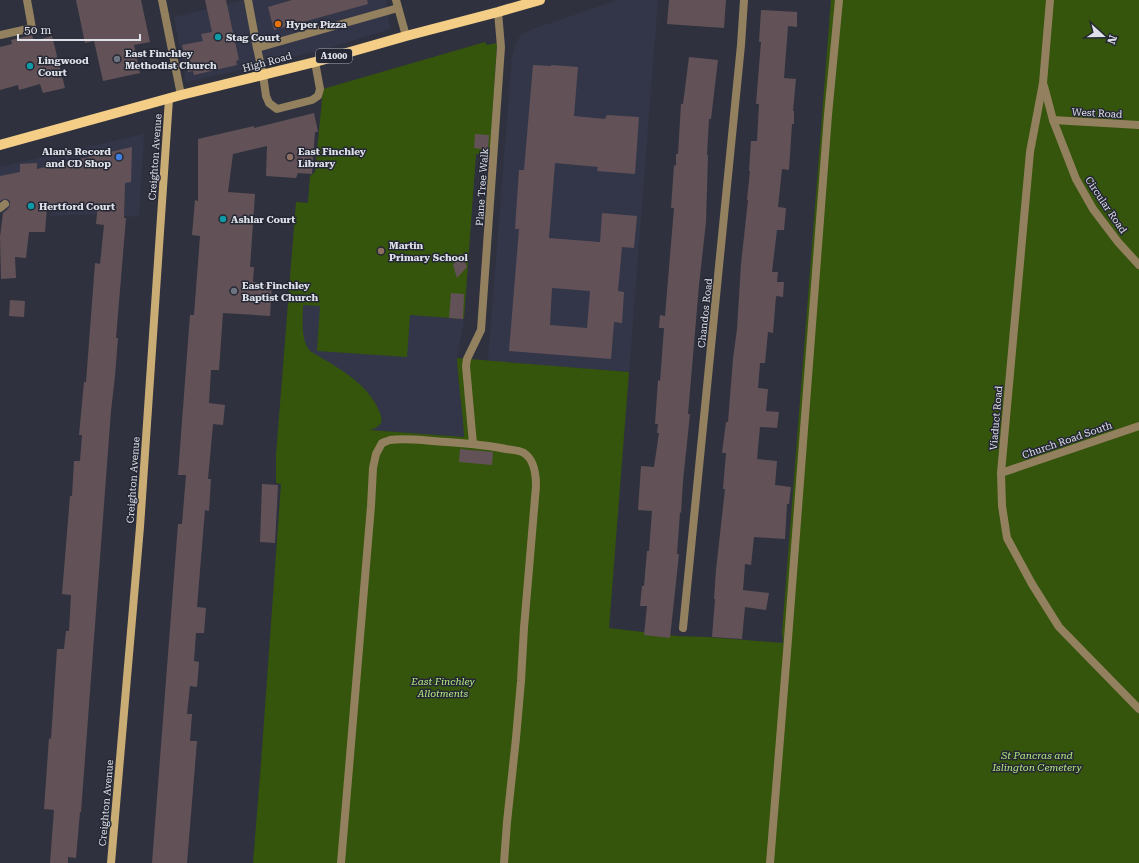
<svg xmlns="http://www.w3.org/2000/svg" width="1139" height="863" font-family="'Roboto Serif',serif">
  <style>
    .built { fill: #333649 }
    .green { fill: #35540c }
    .building { fill: #625257; fill-rule: evenodd }
    .lines { fill: none; stroke-linecap: round; stroke-linejoin: round }
    .lane { stroke: #93805f; stroke-width: 8 }
    .street { stroke: #93805f; stroke-width: 8 }
    .secondary { stroke: #caac75; stroke-width: 8 }
    .primary { stroke: #f4cd86; stroke-width: 10 }
    .food-dot { fill: #e8710a; stroke: #252834; stroke-width: 1.5 }
    .culture-dot { fill: #0f9aa8; stroke: #252834; stroke-width: 1.5 }
    .worship-dot { fill: #6b7280; stroke: #252834; stroke-width: 1.5 }
    .shop-dot { fill: #3f7fe0; stroke: #252834; stroke-width: 1.5 }
    .education-dot { fill: #8d6e63; stroke: #252834; stroke-width: 1.5 }
    .labels { text-anchor: middle; dominant-baseline: central; stroke-width: 3; stroke-linejoin: round; paint-order: stroke }
    .shield { fill: #252834; stroke: #a7aab3; stroke-width: 1 }
    .shield-label { font-size: 9px; font-weight: bold; fill: #dfe1e9 }
    .poi-label { font-size: 10px; font-weight: bold; fill: #dfe1e9; stroke: #252834; text-anchor: start }
    .street-label { font-size: 10px; fill: #dfe1e9; stroke: #252834 }
    .park-label { font-size: 10px; font-style: italic; fill: #b5eb81; stroke: #252834 }
  </style>
  <rect width="100%" height="100%" fill="#2f323e"/>
  <g class="built">
    <polygon points="244,0 386,0 390,29 332,47 224,74 186,82 174,17"/>
    <polygon points="618,0 658,0 629,372 488,361 512,56 517,41 522,34 530,30"/>
    <polygon points="485,42 487,45 497,43 476,154 464,319 457,358 458,376 464,426 464,437 367,430 279,420 296,202 308,203 310,176"/>
    <polygon points="144,134 139,217 97,214 51,216 49,193 8,208 0,214 0,167"/>
  </g>
  <path class="green" d="M831 0H1139V863H253L261 763 281 484 276 483V455L296 202 308 203 310 176 315 172 323 89 485 42 487 45 497 43 490 155 476 154 464 319 410 315 407 357 317 351 320 306 303 305C303 319 300 339 310 351 336 367 368 382 380 413 384 423 380 427 370 430L464 437C463 411 458 385 457 358L629 372 609 628 677 636 707 637 783 643 782 633Z"/>
  <g class="building">
    <polygon points="76,0 141,0 150,42 134,45 140,73 103,81 94,41 85,43"/>
    <polygon points="205,0 226,0 239,60 236,61 237,65 194,75 193,71 188,72 182,45 203,41 201,34 212,32"/>
    <polygon points="292,0 367,0 368,4 274,30 268,7"/>
    <polygon points="669,0 726,0 724,28 667,24"/>
    <polygon points="761,10 797,12 797,27 788,26 784,78 796,79 793,111 794,111 794,124 792,124 789,170 782,169 778,207 786,208 784,230 777,230 772,272 778,272 777,282 784,282 783,297 776,296 773,333 768,332 765,363 760,363 758,388 768,389 766,411 779,412 777,428 760,427 757,459 777,461 775,485 791,487 789,504 787,504 785,539 754,537 751,565 745,564 743,590 769,593 766,610 745,607 742,639 712,637 715,599 714,599 716,570 725,489 723,489 726,453 722,453 726,422 728,422 733,359 737,329 741,264 748,200 747,200 750,171 749,171 751,141 757,141 759,104 756,104 761,42 759,42"/>
    <polygon points="32,35 34,41 52,36 65,88 43,93 40,84 19,90 18,85 0,90 0,47 12,44 11,40"/>
    <polygon points="689,57 718,60 711,119 709,119 707,155 708,155 706,222 699,285 688,414 690,414 683,481 681,513 680,512 677,554 679,554 670,638 644,635 647,606 640,606 642,586 644,586 647,551 649,551 652,511 638,510 641,466 654,467 659,433 657,433 658,424 655,424 658,380 660,381 664,328 659,328 660,315 665,316 674,208 671,208 674,165 676,166 676,154 678,154 681,104 683,104"/>
    <path d="M533 65 551 66V65L578 67 574 116 605 119 607 115 639 117 635 174 597 171 598 167 555 163 549 238 600 242 602 213 637 216 634 248 622 247 618 291 624 292 622 323 614 322 611 359 509 351 519 229H515L519 170H524ZM552 288 590 291 587 328 550 325Z"/>
    <polygon points="314,113 318,132 315,132 312,174 298,173 296,178 266,176 267,146 233,154 228,192 255,194 250,267 254,267 253,282 272,284 270,316 223,313 219,370 211,370 209,403 225,405 223,425 213,424 208,479 211,479 209,511 205,510 197,607 206,608 204,633 196,633 194,661 199,662 197,687 190,686 187,714 192,714 190,741 197,741 187,863 152,863 178,524 182,524 186,475 178,475 190,315 194,315 200,236 192,235 195,200 198,201 198,139 254,126 254,128"/>
    <polygon points="475,134 489,135 488,150 474,148"/>
    <polygon points="132,147 131,182 125,183 124,218 126,218 116,338 118,338 115,376 111,411 81,812 80,812 76,858 68,857 68,863 50,863 54,810 44,809 49,738 51,739 57,649 64,649 66,631 69,631 71,595 62,594 70,496 72,496 74,461 80,461 82,435 79,435 84,382 86,382 95,263 100,264 104,225 96,224 98,203 79,208 78,206 47,207 45,232 29,232 26,258 15,257 16,278 1,279 0,237 3,213 9,208 10,204 10,201 7,199 4,199 0,201 0,176 20,172 20,164 37,163 37,169"/>
    <polygon points="461,253 467,267 457,278 453,265"/>
    <polygon points="451,293 464,294 463,319 449,318"/>
    <polygon points="10,300 25,301 24,317 9,316"/>
    <polygon points="460,449 493,452 492,465 459,462"/>
    <polygon points="262,484 278,485 275,543 260,542"/>
  </g>
  <g class="lines">
    <g class="lane">
      <polyline points="1050,0 1043,83 1030,152 1001,473 1002,506 1007,538 1032,584 1059,627 1139,709"/>
      <polyline points="0,35 32,28 27,0"/>
      <polyline points="257,48 398,8"/>
      <polyline points="263,75 266,96 269,103 277,109 312,100 318,96 320,89 315,62"/>
      <polyline points="1044,86 1053,120 1076,179 1093,209 1118,242 1139,265"/>
      <polyline points="1053,120 1139,125"/>
      <polyline points="0,208 5,204"/>
      <polyline points="473,444 466,366 467,359 481,330 501,47 498,12"/>
      <polyline points="1001,473 1139,426"/>
      <path d="M341 863 371 506 373 468 376 454 382 443C385 442 387 441 390 440 404 438 419 440 433 441 458 443 482 444 506 449 512 450 519 450 524 453 535 460 536 475 536 486L524 628 521 681 516 738 507 822 504 863"/>
      <polyline points="770,863 787,652 828,115 839,0"/>
    </g>
    <g class="street">
      <polyline points="162,0 181,95"/>
      <polyline points="248,0 257,48 263,75"/>
      <polyline points="396,0 406,36"/>
      <polyline points="683,628 741,45 744,0"/>
    </g>
    <polyline class="secondary" points="111,863 140,527 169,99"/>
    <polyline class="primary" points="0,145 181,95 315,62 406,36 498,12 540,0"/>
  </g>
  <circle class="food-dot" cx="278" cy="24" r="4"/>
  <g class="culture-dot">
    <circle cx="218" cy="37" r="4"/>
    <circle cx="30" cy="66" r="4"/>
    <circle cx="31" cy="206" r="4"/>
    <circle cx="223" cy="219" r="4"/>
  </g>
  <g class="worship-dot">
    <circle cx="117" cy="59" r="4"/>
    <circle cx="234" cy="291" r="4"/>
  </g>
  <circle class="shop-dot" cx="119" cy="157" r="4"/>
  <g class="education-dot">
    <circle cx="290" cy="157" r="4"/>
    <circle cx="381" cy="251" r="4"/>
  </g>
  <g class="labels">
    <rect class="shield" x="316" y="49" width="36" height="14" rx="3"/>
    <g class="shield-label">
      <text x="334" y="56">A1000</text>
    </g>
    <g class="poi-label">
      <text x="286" y="24">Hyper Pizza</text>
      <text x="226" y="37">Stag Court</text>
      <text x="125" y="53">East Finchley<tspan x="125" dy="12">Methodist Church</tspan></text>
      <text x="38" y="60">Lingwood<tspan x="38" dy="12">Court</tspan></text>
      <text x="111" y="151" text-anchor="end">Alan's Record<tspan x="111" dy="12">and CD Shop</tspan></text>
      <text x="298" y="151">East Finchley<tspan x="298" dy="12">Library</tspan></text>
      <text x="39" y="206">Hertford Court</text>
      <text x="231" y="219">Ashlar Court</text>
      <text x="389" y="245">Martin<tspan x="389" dy="12">Primary School</tspan></text>
      <text x="242" y="285">East Finchley<tspan x="242" dy="12">Baptist Church</tspan></text>
    </g>
    <g class="street-label">
      <text transform="translate(267 62) rotate(-15)">High Road</text>
      <text transform="translate(1097 113) rotate(3)">West Road</text>
      <text transform="translate(155 157) rotate(-86)">Creighton Avenue</text>
      <text transform="translate(482 187) rotate(-86)">Plane Tree Walk</text>
      <text transform="translate(1106 205) rotate(56)">Circular Road</text>
      <text transform="translate(705 313) rotate(-84)">Chandos Road</text>
      <text transform="translate(996 418) rotate(-85)">Viaduct Road</text>
      <text transform="translate(1067 440) rotate(-19)">Church Road South</text>
      <text transform="translate(133 480) rotate(-86)">Creighton Avenue</text>
      <text transform="translate(106 803) rotate(-85)">Creighton Avenue</text>
    </g>
    <g class="park-label">
      <text x="443" y="681">East Finchley<tspan x="443" dy="12">Allotments</tspan></text>
      <text x="1037" y="755">St Pancras and<tspan x="1037" dy="12">Islington Cemetery</tspan></text>
    </g>
  </g>
  <g transform="translate(1103 36) rotate(111)" stroke="#252834" stroke-width="3" paint-order="stroke">
  <path d="M0-3L7 15L0 10L-7 15Z" fill="#dfe1e9"/>
  <text y="-6" font-size="11" font-weight="bold" text-anchor="middle" fill="#dfe1e9">N</text>
  </g>
  <path d="M18 34v6h122v-6" fill="none" stroke="#dfe1e9" stroke-width="2"/>
  <text x="24" y="34" font-size="12" fill="#dfe1e9" stroke="#252834" stroke-width="3" paint-order="stroke">50 m</text>
</svg>
